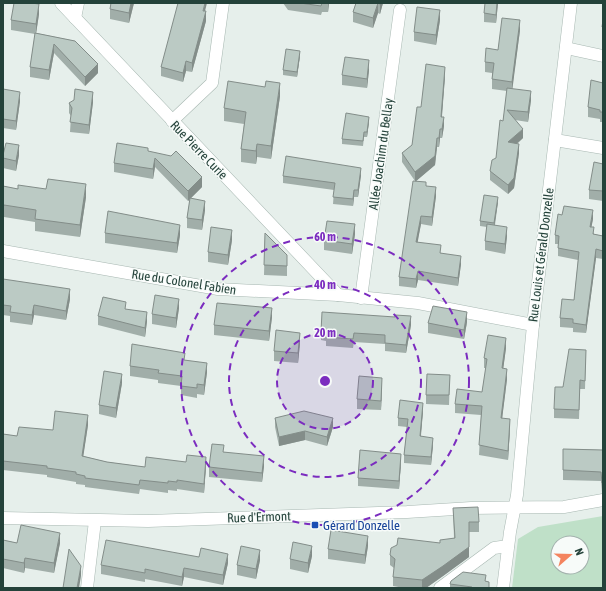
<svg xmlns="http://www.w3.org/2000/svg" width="606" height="591" font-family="'Asap Condensed',sans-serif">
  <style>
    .green { fill: #bfe0c8; fill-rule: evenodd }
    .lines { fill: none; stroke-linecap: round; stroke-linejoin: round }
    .minor-casing { stroke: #a8b8b2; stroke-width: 13 }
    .minor { stroke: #fff; stroke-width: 12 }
    .wall { fill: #a1aea9 }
    .shaded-wall { fill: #838d89 }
    .building { fill: #bbcac4; stroke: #838d89 }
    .ring { fill: none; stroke: #7b2cbf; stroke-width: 2; stroke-dasharray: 7 5 }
    .transit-dot { fill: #1a4fb4; stroke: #f7fbf9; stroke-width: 1.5 }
    .labels { text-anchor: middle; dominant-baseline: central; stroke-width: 3; stroke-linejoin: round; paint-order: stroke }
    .street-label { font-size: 13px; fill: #24423a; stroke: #f7fbf9 }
    .transit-label { font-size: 13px; fill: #164399; stroke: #f7fbf9; text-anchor: start }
    .centre { fill: #7b2cbf; stroke: #f7fbf9; stroke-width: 2 }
    .ring-label { font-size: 12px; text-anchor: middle; font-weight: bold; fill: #7b2cbf; stroke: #f7fbf9; stroke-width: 3; stroke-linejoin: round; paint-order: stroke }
  </style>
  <rect width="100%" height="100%" fill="#e6efeb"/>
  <path class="green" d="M603 516V588H512L518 539 538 527ZM558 543H582V567H558Z"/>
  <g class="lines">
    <defs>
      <g id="minor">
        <polyline points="61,3 338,295"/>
        <polyline points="75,18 78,3"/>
        <polyline points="566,48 603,56"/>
        <polyline points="172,121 212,83 223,3"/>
        <polyline points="555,140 603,148"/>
        <polyline points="3,251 218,289 338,295 418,303 533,325"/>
        <polyline points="361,298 400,10"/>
        <polyline points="3,518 148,521 407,512 471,508 564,507 603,500"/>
        <polyline points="87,588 95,521"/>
        <polyline points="440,588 494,548 508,546"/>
        <polyline points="503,588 510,532 517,495 533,325 571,3"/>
      </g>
    </defs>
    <use href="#minor" class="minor-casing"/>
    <use href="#minor" class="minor"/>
  </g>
  <g class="wall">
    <polygon points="111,3 134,3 129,23 110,19 110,9"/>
    <polygon points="283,3 329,3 328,12 322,12 321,15 288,10"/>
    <polygon points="356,3 383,3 380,14 378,13 373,28 353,22 353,12"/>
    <polygon points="474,3 498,3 496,23 484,22 484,13 485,4"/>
    <polygon points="205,11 206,21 192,72 186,71 183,82 161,76 161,67"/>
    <polygon points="39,14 36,33 75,41 98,73 85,86 54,53 49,80 30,77 30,67 35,34 11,30 11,20"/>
    <polygon points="440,20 436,45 414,41 414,32"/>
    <polygon points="603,20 603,37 602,37 602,27"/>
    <polygon points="520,30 512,89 531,100 528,122 515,120 523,138 517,144 519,153 514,188 508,194 490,180 490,171 496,158 503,121 507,91 492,89 492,73 485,72 485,62"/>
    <polygon points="300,56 297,77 283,75 283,70"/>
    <polygon points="369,70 367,88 342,85 342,75"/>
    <polygon points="445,76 442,117 444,126 442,138 440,138 439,147 437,147 435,165 416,181 426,186 436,196 432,226 421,224 417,243 441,253 461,264 458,286 418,280 416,288 399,286 399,277 415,181 402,162 402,153 412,145 421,107"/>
    <polygon points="603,83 603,122 600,122 600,119 588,117 588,107"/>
    <polygon points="3,89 20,101 16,130 3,128"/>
    <polygon points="280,96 271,159 257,157 256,164 241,162 241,149 244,124 224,121 224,108"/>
    <polygon points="93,102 89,134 70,132 71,116 69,113 69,103"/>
    <polygon points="369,122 367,137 364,137 363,146 342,144 342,139"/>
    <polygon points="148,152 202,187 191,198 205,210 202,230 187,228 187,218 190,199 188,201 155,167 153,179 114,172 114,163"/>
    <polygon points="3,155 19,155 16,171 3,168"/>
    <polygon points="603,164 603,201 589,199 589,190"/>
    <polygon points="361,175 358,197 354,197 353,206 333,204 334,190 283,183 283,176"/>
    <polygon points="3,186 18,189 86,197 80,237 35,231 35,222 4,217 3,220"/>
    <polygon points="498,202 495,225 507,236 505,254 485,250 485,241 487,227 480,226 480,221"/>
    <polygon points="593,219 591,227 594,234 603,236 603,259 596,258 586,333 573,332 573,328 560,327 560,318 574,300 578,260 558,256 558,244 555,244 555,235"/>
    <polygon points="105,233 180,235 177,253 105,243"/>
    <polygon points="265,233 287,255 287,276 264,275"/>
    <polygon points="355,234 352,254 324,250 324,240"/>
    <polygon points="232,240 228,265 208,262 208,252"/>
    <polygon points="3,279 70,299 66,320 34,315 32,325 10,322 10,316 3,315"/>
    <polygon points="179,308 176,328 152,324 152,314"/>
    <polygon points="98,316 147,321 145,337 98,325"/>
    <polygon points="272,317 269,341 214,335 214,325"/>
    <polygon points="467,322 464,339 428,333 428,323"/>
    <polygon points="411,325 406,353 385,351 385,344 354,342 353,348 326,346 326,341 321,340 321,332"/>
    <polygon points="300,343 298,363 274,361 274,351"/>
    <polygon points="506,348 503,369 507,379 502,418 510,428 508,460 479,455 481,415 455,413 455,404 482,392 486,368 484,368 484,358"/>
    <polygon points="586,350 585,389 580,389 579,419 554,418 554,409 563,387"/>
    <polygon points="185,360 207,372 204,395 197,394 197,398 181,395 181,386 158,383 158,380 130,376 130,366"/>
    <polygon points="450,375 449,405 426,404 426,395"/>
    <polygon points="122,383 116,418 99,414 99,405"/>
    <polygon points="382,388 381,410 357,409 357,399"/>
    <polygon points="423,411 421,436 433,445 431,465 404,463 404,455 407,427 398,426 398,418"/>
    <polygon points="275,418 333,427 327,446 305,440 279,446 275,427"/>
    <polygon points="88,425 83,456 107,462 145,467 206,466 204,493 177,489 177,491 168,490 168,493 140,489 139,494 85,487 85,485 76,484 76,482 47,477 47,475 3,470 3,434 17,436"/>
    <polygon points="563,449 603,450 602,492 601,481 563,480"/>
    <polygon points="224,452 264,466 262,482 209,477 209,467"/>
    <polygon points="401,463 399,489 358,486 358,478"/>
    <polygon points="453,508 479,522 479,532 469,532 469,557 443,576 426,588 404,588 393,586 393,577 394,568 390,565 390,555 397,545 440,543 454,538"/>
    <polygon points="3,540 17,543 60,543 54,573 25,568 24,573 3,568"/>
    <polygon points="368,546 365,564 328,559 328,549"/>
    <polygon points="312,556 308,573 290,569 290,559"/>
    <polygon points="260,560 256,579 237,575 237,565"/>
    <polygon points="228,563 223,585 184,577 182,586 145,579 145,582 101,574 101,565"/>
    <polygon points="486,581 489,588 450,588 450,584"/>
  </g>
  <g class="shaded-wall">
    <polygon points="131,3 134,3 129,23 129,13"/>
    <polygon points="205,3 207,3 203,19 206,11 206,21 192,72 192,63"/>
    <polygon points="328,3 329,3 328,12"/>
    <polygon points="378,3 378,13 373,28 373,18"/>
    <polygon points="380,3 383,3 380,14"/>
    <polygon points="497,3 498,3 496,23 496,15"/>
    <polygon points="39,4 39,14 36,34 36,24"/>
    <polygon points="440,10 440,20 436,45 436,35"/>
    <polygon points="520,20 520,30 512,92 512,82"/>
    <polygon points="54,44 54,53 49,80 49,70"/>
    <polygon points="300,51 300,56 297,77 297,72"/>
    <polygon points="369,60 369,70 367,88 367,79"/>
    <polygon points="186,61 186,71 183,82 183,73"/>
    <polygon points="98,64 98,73 85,86 85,77"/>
    <polygon points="445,67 445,76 441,126 441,117"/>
    <polygon points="280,83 280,96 271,159 271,146"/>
    <polygon points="531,91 531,100 528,122 528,112"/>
    <polygon points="20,92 20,101 16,130 16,121"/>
    <polygon points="93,92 93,102 89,134 89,125"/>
    <polygon points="369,117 369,122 367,137 367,132"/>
    <polygon points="444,117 444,126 442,138 442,129"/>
    <polygon points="440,129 440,138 439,147 439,138"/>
    <polygon points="523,129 523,138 508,151 508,142"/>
    <polygon points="437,138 437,147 435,165 415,182 415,172"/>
    <polygon points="257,144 257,157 256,164 256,151"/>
    <polygon points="519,144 519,153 514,188 508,194 508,185"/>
    <polygon points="19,145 19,155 16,171 16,161"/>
    <polygon points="155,158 155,167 153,179 153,169"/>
    <polygon points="361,168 361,175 358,197 358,190"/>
    <polygon points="202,177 202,187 188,201 188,191"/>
    <polygon points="86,184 86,197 80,237 80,225"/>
    <polygon points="436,187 436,196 432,226 432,217"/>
    <polygon points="354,190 354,197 353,206 353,199"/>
    <polygon points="498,197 498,202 494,228 494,223"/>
    <polygon points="205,201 205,210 202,230 202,220"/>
    <polygon points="4,205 4,217 3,220 3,208"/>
    <polygon points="593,210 593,219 590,235 590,227"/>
    <polygon points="421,216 421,224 416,251 416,242"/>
    <polygon points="355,224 355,234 352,254 352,244"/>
    <polygon points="180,225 180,235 177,253 177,243"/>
    <polygon points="507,227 507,236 505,254 505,244"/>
    <polygon points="232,230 232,240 228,265 228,255"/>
    <polygon points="596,249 596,258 586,333 586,325"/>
    <polygon points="461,256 461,264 458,286 458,278"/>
    <polygon points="418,271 418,280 416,288 416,279"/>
    <polygon points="70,289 70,299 66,320 66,311"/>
    <polygon points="179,299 179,308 176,328 176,318"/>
    <polygon points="34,305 34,315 32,325 32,315"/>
    <polygon points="272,308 272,317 269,341 269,331"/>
    <polygon points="147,312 147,321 145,337 145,328"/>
    <polygon points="467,312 467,322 464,339 464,330"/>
    <polygon points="411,316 411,325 406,353 406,345"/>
    <polygon points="300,333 300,343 298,363 298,353"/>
    <polygon points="506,338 506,348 502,378 502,368"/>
    <polygon points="207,363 207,372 204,395 204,385"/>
    <polygon points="507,369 507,379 501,428 501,418"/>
    <polygon points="122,374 122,383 116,418 116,408"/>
    <polygon points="382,378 382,388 381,410 381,401"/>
    <polygon points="423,403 423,411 420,444 420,436"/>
    <polygon points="88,415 88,425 82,465 82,456"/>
    <polygon points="333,418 333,427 327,446 327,437"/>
    <polygon points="510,419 510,428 508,460 508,451"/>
    <polygon points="305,431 305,440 279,446 279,437"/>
    <polygon points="433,438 433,445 431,465 431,457"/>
    <polygon points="401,454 401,463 399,489 399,481"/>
    <polygon points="264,456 264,466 262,482 262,473"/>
    <polygon points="206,457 206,466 204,493 204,484"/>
    <polygon points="60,533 60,543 54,573 54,563"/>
    <polygon points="368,536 368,546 365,564 365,555"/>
    <polygon points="312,546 312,556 308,573 308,563"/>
    <polygon points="469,547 469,557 443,576 426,588 422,588 422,580"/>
    <polygon points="260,550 260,560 256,579 256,569"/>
    <polygon points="228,554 228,563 223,585 223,575"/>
    <polygon points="25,558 25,568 24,573 24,563"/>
    <polygon points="81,566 81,576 79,588 77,588"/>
    <polygon points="184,568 184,577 182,586 182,577"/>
  </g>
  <g class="building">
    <polygon points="14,3 31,3 39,4 36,24 11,20"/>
    <polygon points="111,3 131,3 129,13 110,9"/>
    <polygon points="178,3 205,3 203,11 206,11 192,63 186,61 183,73 161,67"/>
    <polygon points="300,3 322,3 321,6"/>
    <polygon points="356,3 380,3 380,4 378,3 373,18 353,12"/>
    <polygon points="485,3 497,3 496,15 484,13"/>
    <polygon points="417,7 440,10 436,35 414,32"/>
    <polygon points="502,18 520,20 512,82 492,79 494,63 485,62 486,48 498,50"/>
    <polygon points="603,20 603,28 602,27"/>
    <polygon points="35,33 75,41 98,64 85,77 54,44 49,70 30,67"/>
    <polygon points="286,49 300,51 297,72 283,70"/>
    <polygon points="345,57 369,60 367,79 342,75"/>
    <polygon points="426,64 445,67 441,117 444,117 442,129 440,129 439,138 437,138 435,156 415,172 402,153 412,145 417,107 421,107"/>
    <polygon points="591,80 603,83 603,112 600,112 600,110 588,107"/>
    <polygon points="228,81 265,87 266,81 280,83 271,146 257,144 256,151 241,149 246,112 224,108"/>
    <polygon points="507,88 531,91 528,112 507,110 523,129 508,142 519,144 514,178 508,185 490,171 492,160 496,158 500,120 503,121"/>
    <polygon points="3,89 20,92 16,121 3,119"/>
    <polygon points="75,89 93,92 89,125 70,122 72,108 69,103 74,100"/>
    <polygon points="346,113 369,117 367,132 364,132 363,141 342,139"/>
    <polygon points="6,143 19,145 16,161 3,158 3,155"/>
    <polygon points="117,143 148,148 148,151 171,156 176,151 202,177 188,191 155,158 153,169 114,163"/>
    <polygon points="286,156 361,168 358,190 354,190 353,199 333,197 335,183 283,176"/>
    <polygon points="594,162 603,164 603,191 589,190"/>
    <polygon points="48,179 86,184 80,225 35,219 36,210 4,205 3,208 3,186 18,189 18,185 46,189"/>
    <polygon points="413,181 426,182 426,186 436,187 432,217 421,216 416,242 441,245 440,253 461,256 458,278 418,271 416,279 399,277"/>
    <polygon points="484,195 498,197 494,223 480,221"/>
    <polygon points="190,198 205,201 202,220 187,218"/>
    <polygon points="564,206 593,210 590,227 594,227 593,234 603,236 603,251 596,249 586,325 573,323 573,319 560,318 562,299 574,300 579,252 558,248 559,236 555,235 558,214 562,215"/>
    <polygon points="108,211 180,225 177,243 105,233"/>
    <polygon points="327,221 355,224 352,244 324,240"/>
    <polygon points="487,224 507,227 505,244 485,241"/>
    <polygon points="211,227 232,230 228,255 208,252"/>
    <polygon points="265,233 287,255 287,266 264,265"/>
    <polygon points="3,279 70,289 66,311 34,305 32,315 10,312 11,306 3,305"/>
    <polygon points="155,295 179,299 176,318 152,314"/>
    <polygon points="103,297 126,302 125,309 147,312 145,328 98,316"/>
    <polygon points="217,303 272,308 269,331 214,325"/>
    <polygon points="433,306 467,312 464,330 428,323"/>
    <polygon points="322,312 395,317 395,315 411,316 406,345 385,343 385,335 354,333 353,339 326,337 327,332 321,332"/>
    <polygon points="276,330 300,333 298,353 274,351"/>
    <polygon points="488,335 506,338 502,368 507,369 501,418 510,419 508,451 479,445 482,406 455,404 457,389 482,392 487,359 484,358"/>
    <polygon points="132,344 185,353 184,360 207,363 204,385 197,384 197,388 181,386 182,376 158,373 159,370 130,366"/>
    <polygon points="569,349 586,350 585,381 580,380 579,410 554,409 555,387 563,387"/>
    <polygon points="104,371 122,374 116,408 99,405"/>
    <polygon points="427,374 450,375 449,395 426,395"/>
    <polygon points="359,376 382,378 381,401 357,399"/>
    <polygon points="400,400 423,403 420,436 433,438 431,457 404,455 408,419 398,418"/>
    <polygon points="55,411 88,415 82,456 107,462 145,467 146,457 186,462 187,455 206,457 204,484 177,480 177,482 168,481 168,483 140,480 139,485 85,478 85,476 76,474 76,472 47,468 47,466 3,461 3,434 17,436 19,427 53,430"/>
    <polygon points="304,411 333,418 327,437 305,431 279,437 275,418"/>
    <polygon points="212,444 224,445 223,452 264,456 262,473 209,467"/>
    <polygon points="563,449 603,450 603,483 602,483 601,472 563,470"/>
    <polygon points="360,450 401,454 399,481 358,478"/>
    <polygon points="478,507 479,522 469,522 469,547 443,566 422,580 393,577 395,559 390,555 391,548 397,545 398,538 440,543 440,540 455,538 453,508"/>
    <polygon points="21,525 60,533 54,563 25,558 24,563 3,559 3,540 17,543"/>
    <polygon points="331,530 368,536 365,555 328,549"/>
    <polygon points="106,540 199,557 201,548 228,554 223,575 184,568 182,577 145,569 145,573 101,565"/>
    <polygon points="293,542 312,546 308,563 290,559"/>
    <polygon points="241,546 260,550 256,569 237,565"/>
    <polygon points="69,549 81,566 77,588 63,588"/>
    <polygon points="463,572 486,575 485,581 489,582 489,588 472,588 472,587 450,584 451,581"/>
  </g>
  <circle cx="325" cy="381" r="48" fill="#7b2cbf" fill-opacity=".12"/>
  <g class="ring">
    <circle cx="325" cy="381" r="48"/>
    <circle cx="325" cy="381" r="96"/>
    <circle cx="325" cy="381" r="144"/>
  </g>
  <rect class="transit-dot" x="311" y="521" width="8" height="8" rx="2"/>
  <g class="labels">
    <g class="street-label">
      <text transform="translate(199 150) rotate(46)">Rue Pierre Curie</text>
      <text transform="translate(381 154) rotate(-82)">Allée Joachim du Bellay</text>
      <text transform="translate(541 255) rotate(-83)">Rue Louis et Gérald Donzelle</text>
      <text transform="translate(184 282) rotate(9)">Rue du Colonel Fabien</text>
      <text transform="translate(259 517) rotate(-2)">Rue d'Ermont</text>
    </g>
    <g class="transit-label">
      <text x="323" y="525">Gérard Donzelle</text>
    </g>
  </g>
  <circle cx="325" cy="381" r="6" class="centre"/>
  <g class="ring-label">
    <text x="325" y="241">60 m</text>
    <text x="325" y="289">40 m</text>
    <text x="325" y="337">20 m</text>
  </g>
  <rect width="606" height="591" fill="none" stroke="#24423a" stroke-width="8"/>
  <g transform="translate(570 555) rotate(70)"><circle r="19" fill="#f7fbf9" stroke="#a3b1ad"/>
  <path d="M0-3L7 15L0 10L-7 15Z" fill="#f4845f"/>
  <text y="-6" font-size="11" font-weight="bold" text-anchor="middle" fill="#24423a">N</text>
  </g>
</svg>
